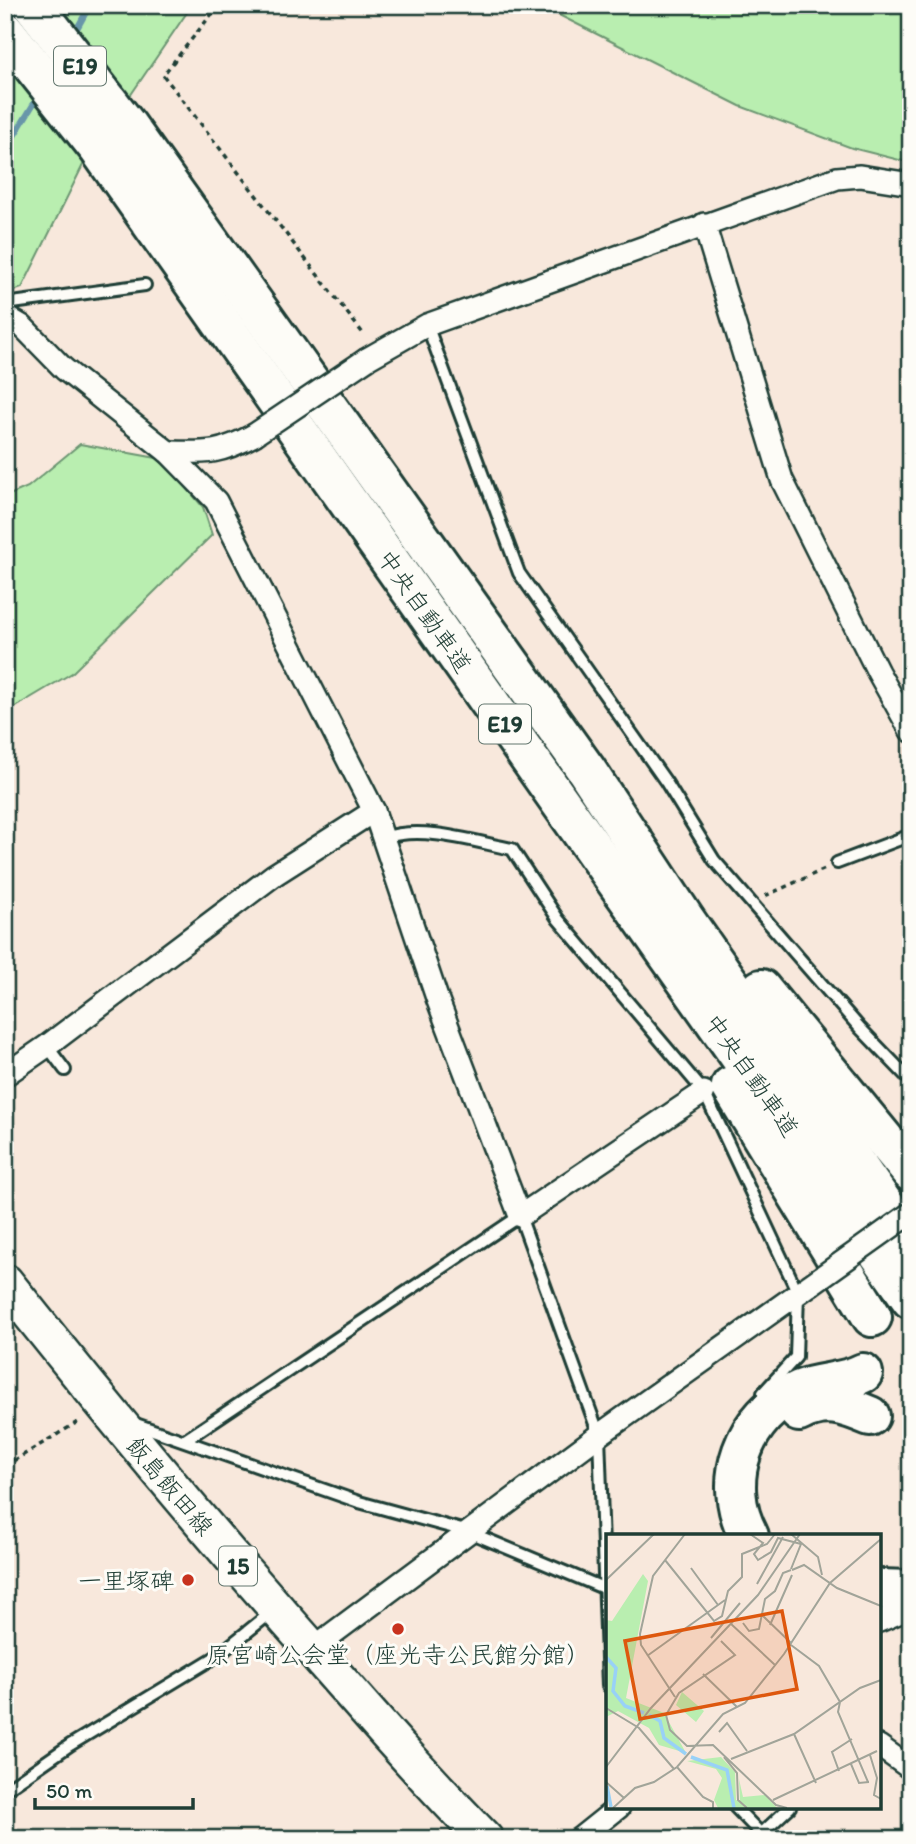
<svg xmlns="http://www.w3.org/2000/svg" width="916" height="1844" font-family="Itim,'Klee One',sans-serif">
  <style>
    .green { fill: #b9eeb0; stroke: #6c9672; stroke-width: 2 }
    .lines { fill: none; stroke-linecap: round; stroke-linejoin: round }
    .stream { stroke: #6896a9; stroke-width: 6 }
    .lane-casing { stroke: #1f3d34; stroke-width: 16 }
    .street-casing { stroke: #1f3d34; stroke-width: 26 }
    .primary-casing { stroke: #1f3d34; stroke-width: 40 }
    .highway-casing { stroke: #1f3d34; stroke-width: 44 }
    .path { stroke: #1f3d34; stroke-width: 3.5; stroke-dasharray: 5 5; stroke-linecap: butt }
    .lane { stroke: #fdfcf7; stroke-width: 10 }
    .street { stroke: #fdfcf7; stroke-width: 21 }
    .primary { stroke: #fdfcf7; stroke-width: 35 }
    .highway { stroke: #fdfcf7; stroke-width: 38 }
    .street-bridge-casing { stroke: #1f3d34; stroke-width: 26; stroke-linecap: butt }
    .street-bridge { stroke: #fdfcf7; stroke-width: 21 }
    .poi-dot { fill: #c8321e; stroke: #fdfcf7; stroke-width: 2.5 }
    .labels { text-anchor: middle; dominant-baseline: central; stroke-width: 6; stroke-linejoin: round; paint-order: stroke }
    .shield { fill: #fdfcf7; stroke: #62766e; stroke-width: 2 }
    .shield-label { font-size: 23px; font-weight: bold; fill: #1f3d34 }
    .street-label { font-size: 24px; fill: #1f3d34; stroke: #fdfcf7 }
    .poi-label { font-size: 24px; fill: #1f3d34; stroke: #fdfcf7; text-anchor: end }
    .inset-river { fill: none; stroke: #98d1f7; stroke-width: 3.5 }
    .inset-road { fill: none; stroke: #a1a499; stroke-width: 2 }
    .view { fill: #de580e; fill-opacity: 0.15; stroke: #de580e; stroke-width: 3.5 }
    .inset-edge { fill: none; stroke: #1f3d34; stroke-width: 3.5 }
  </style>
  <rect width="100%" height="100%" fill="#f8e8dc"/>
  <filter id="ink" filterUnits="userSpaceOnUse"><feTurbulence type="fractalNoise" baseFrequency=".0143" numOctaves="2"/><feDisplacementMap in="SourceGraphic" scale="14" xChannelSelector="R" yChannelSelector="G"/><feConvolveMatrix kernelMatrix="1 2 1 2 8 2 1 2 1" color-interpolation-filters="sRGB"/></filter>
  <g filter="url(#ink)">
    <g class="green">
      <polygon points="5,5 192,5 83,165 22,288 5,294"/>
      <polygon points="539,5 911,5 911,163 852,148 740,106"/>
      <polygon points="80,444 162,459 203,507 212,535 72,673 5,713 5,497 28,487"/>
    </g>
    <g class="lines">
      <g class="stream">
        <polyline points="74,34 90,5"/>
        <polyline points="5,151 39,95"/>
      </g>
      <defs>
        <g id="lane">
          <polyline points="5,304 145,285"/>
          <polyline points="427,325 519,573 666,782 714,860 860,1028 911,1081"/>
          <path d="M383 838C423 825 471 841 512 849L558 919 704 1092 798 1293 796 1357 763 1393"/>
          <polyline points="837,863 911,835"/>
          <polyline points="47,1046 65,1070"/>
          <polyline points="133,1423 359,1502 469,1532 608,1590"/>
          <polyline points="185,1440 520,1216 599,1435 608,1686"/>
          <polyline points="5,1790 70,1745 217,1656 273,1611"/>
          <polyline points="735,1807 761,1834 790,1807"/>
        </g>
        <g id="street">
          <polyline points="704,224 782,480 878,672 911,731"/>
          <polyline points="5,316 22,326 64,369 168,452 216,501 374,811 437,998 520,1216 704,1092"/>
          <polyline points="367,359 427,325 837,178 860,176 911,184"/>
          <path d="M168 452C207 453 219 454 254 435"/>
          <polyline points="5,1075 47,1046 274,875 374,811"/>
          <polyline points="879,1621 910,1608"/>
          <polyline points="312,1649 599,1435 810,1285"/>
          <polyline points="879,1746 911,1769"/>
          <polyline points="579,1839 619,1807"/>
        </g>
        <path id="primary" d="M5 1282C105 1408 207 1531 314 1651 370 1715 425 1778 485 1839"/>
        <g id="highway">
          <polyline points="33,5 128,127 587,771 686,921 911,1243"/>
          <polyline points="5,31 99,149 911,1299"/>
          <polyline points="761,989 911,1172"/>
          <polyline points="731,1086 872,1317"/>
          <path d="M799 1412C825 1398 844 1405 870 1416"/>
          <path d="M749 1536C719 1481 743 1415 800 1390 820 1381 843 1384 863 1373"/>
          <polyline points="879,1589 911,1590"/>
        </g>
      </defs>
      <use href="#lane" class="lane-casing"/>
      <use href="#street" class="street-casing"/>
      <use href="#primary" class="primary-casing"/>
      <use href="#highway" class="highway-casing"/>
      <g class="path">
        <polyline points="219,5 163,75 365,336"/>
        <polyline points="765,896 825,869"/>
        <polyline points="5,1466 81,1420"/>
      </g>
      <use href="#lane" class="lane"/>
      <use href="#street" class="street"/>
      <use href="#primary" class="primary"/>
      <use href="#highway" class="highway"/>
      <defs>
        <g id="street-bridge">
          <polyline points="254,435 367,359"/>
          <polyline points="810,1285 911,1213"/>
        </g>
      </defs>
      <use href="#street-bridge" class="street-bridge-casing"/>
      <use href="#street-bridge" class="street-bridge"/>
    </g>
  </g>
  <g class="poi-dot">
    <circle cx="188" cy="1580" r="7"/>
    <circle cx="398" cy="1629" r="7"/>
  </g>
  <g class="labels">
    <g class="shield">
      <rect x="54" y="46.5" width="52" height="39" rx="5"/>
      <rect x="479" y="704.5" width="52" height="39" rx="5"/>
      <rect x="219" y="1546.5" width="38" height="39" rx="5"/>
    </g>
    <g class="shield-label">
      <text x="80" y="66">E19</text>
      <text x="505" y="724">E19</text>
      <text x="238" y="1566">15</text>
    </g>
    <g class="street-label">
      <text transform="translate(425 611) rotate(55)">中央自動車道</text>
      <text transform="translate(752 1075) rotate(55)">中央自動車道</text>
      <text transform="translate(170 1486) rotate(50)">飯島飯田線</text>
    </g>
    <g class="poi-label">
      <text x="174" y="1580">一里塚碑</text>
      <text x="398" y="1654" text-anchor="middle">原宮崎公会堂（座光寺公民館分館）</text>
    </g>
  </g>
  <g transform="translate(606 1534)">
    <rect width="275" height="275" fill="#f8e8dc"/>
    <path d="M37 40 42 47 20 164 58 179 80 219 53 211 43 194 12 177 0 183V86L6 87ZM76 158 98 177 90 188 70 171ZM115 223 129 238 130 266 134 267 133 245 137 263 159 261 171 274H112L108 266 116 244 110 235 81 227Z" fill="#b9eeb0"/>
    <path class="inset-river" d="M0 123 10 134 7 157 19 172 38 179M43 181 54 187 58 204 80 220M85 223 121 236 128 274M1 252 5 273"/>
    <path class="inset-road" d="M144 0 157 9 148 20 152 26 165 18 172 4 195 10 185 35M185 0 212 23 216 41M59 26 108 87 116 82 122 57 136 43V20L161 10 169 0M85 34 112 71M186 36 198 31 231 54 275 72M0 46 48 0M151 50 177 3M156 81 185 109M124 89 169 131M137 89 143 97 153 95 159 65 169 57 177 39 185 36M164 91 186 41M105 104 134 69M115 107 129 121 73 159 60 181 64 196 81 212 107 211 170 271 181 274M185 111 213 132 234 168 232 178 262 248M41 122 119 66M97 140 131 173M69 163 35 111 34 100 47 42 79 0M0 174 33 194 68 235M113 198 121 189 141 217M188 200 210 249M264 221 271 244 268 261 275 265M118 223 131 239 132 266 141 274M125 225 188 200 254 154 275 146M245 230 253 249 263 248M0 233 45 174 152 61 194 0M71 233 97 263 107 268V274M233 237 226 218 246 205M0 248 18 264M167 266 271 217M7 274 29 254 48 248 71 233 117 180 139 169 178 120 224 49 275 5"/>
    <path class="view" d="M176 77 191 155 34 185 19 107Z"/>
    <rect width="275" height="275" class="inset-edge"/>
  </g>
  <rect width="916" height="1844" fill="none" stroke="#fdfcf7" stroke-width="28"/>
  <rect x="14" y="14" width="888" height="1816" fill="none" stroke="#1f3d34" stroke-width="2.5" filter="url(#ink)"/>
  <path d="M35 1798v10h158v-10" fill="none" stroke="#1f3d34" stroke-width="3.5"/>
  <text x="46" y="1798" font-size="21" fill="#1f3d34" stroke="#fdfcf7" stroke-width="5" paint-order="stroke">50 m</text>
</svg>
